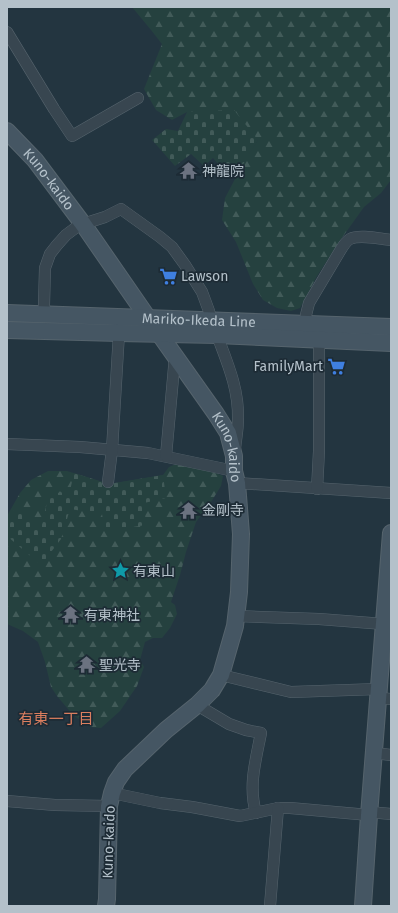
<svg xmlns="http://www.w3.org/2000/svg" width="398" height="913" font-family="'Fira Sans','Noto Sans JP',sans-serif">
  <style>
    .forest { fill: url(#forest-firs) }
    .cemetery { fill: url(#cemetery-stones) }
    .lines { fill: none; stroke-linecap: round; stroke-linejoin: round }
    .street-casing { stroke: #56646d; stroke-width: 12 }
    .secondary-casing { stroke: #56646d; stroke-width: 18 }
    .street { stroke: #384650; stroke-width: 11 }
    .secondary { stroke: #455663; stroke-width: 16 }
    .labels { text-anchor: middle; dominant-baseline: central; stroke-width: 3.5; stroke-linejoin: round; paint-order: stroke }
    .poi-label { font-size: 14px; fill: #b4c1ca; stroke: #1d2b35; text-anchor: start }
    .street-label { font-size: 14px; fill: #b4c1ca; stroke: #1d2b35 }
    .neighbourhood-label { font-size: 15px; fill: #da7e5f; stroke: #1d2b35 }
  </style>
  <defs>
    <pattern id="forest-firs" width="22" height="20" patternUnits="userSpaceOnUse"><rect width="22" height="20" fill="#25413f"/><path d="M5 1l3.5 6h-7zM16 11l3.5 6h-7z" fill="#425b59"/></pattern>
    <pattern id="cemetery-stones" width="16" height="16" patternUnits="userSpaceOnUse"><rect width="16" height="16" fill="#25413f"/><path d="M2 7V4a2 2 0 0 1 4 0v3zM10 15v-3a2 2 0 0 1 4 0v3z" fill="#425b59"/></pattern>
  </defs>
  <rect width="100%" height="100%" fill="#233540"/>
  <g class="forest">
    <polygon points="132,7 391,7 391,180 381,193 364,207 339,242 317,276 300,308 291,311 277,308 263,300 253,284 236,242 222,220 225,198 245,160 258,140 187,112 172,120 156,110 144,89 162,44 151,30"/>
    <polygon points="176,464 216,473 223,476 221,486 211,502 196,522 186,552 180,575 171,602 175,605 177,614 170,628 162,638 153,638 145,642 140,660 144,667 137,686 120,711 101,728 90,727 73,715 57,696 51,687 45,662 38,642 23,631 7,624 7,516 20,493 31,480 48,471 67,471 109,484 163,475 169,467"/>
  </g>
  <g class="cemetery">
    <polygon points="234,110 258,140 242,166 228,176 213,158 204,166 191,154 175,166 152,140 166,129 178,131 187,112"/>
    <polygon points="74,473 109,484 163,475 166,498 144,503 146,525 105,531 102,514 70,509 61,539 41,565 7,536 7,520 16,508 42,525 48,498 60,492 69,495"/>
  </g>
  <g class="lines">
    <defs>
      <g id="street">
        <polyline points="7,32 54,109 72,136 138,98"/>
        <polyline points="45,314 44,305 45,268 50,254 57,245 66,235 78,226 83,224 105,217 121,209 160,237 172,247 185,265 202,292 209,311 211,320"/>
        <path d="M217 335C227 362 239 389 238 419 238 429 236 439 235 449"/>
        <polyline points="7,444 80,447 148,453 234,471"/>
        <polyline points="166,456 175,356"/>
        <polyline points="108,482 112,450 119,333"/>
        <polyline points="237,483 391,493"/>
        <path d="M317 489 319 451V340L307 324 306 315 309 303 340 251C343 246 346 241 350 239 360 234 380 239 391 240"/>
        <polyline points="236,616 319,619 384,624"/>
        <polyline points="221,675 291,692 378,689"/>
        <polyline points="378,698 391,699"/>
        <path d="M197 705 229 724 246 730 261 733C256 759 248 786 256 813"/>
        <polyline points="374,753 391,755"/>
        <polyline points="112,793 160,803 192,807 240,816 278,808 290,808 369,815"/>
        <polyline points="7,801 55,805 109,806"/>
        <polyline points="369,812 391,814"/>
        <polyline points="270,906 278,808"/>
      </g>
      <g id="secondary">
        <path id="s1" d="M7 131 35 160 83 224 148 318 216 414 228 433 234 456V471L237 483 241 534 239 592 235 626 221 675 212 690 197 705 166 730 125 769 116 782 112 793 109 806 107 899 106 906"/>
        <path id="s2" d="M7 313 391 327"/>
        <polyline points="7,330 119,333 217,335 391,343"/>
        <polyline points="363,906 369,815 391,533"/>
      </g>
    </defs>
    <use href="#street" class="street-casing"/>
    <use href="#secondary" class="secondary-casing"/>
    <use href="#street" class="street"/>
    <use href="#secondary" class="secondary"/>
  </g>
  <defs>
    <symbol id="temple-bare" viewBox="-9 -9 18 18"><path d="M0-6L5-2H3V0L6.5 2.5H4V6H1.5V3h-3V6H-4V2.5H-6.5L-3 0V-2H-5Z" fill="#6b7280" stroke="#1d2b35" stroke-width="2.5" paint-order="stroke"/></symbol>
    <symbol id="supermarket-bare" viewBox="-9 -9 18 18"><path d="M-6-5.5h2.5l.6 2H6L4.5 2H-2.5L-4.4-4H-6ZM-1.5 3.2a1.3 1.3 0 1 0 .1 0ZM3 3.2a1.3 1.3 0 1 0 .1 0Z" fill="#3f7fe0" stroke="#1d2b35" stroke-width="2.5" paint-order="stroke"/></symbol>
    <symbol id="sight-bare" viewBox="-9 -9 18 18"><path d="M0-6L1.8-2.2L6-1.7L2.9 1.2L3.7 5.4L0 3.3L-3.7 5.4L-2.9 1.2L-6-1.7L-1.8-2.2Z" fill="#0f9aa8" stroke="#1d2b35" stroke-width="2.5" paint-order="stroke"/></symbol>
  </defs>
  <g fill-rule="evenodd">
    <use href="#temple-bare" x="176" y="158" width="25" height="25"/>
    <use href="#supermarket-bare" x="156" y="264" width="25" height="25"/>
    <use href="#supermarket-bare" x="324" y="354" width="25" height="25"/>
    <use href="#temple-bare" x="176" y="498" width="25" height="25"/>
    <use href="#sight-bare" x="108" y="558" width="25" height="25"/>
    <use href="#temple-bare" x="58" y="602" width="25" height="25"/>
    <use href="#temple-bare" x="74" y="652" width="25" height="25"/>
  </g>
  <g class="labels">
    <g class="poi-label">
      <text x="202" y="171">神龍院</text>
      <text x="181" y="276">Lawson</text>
      <text x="323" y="366" text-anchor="end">FamilyMart</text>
      <text x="202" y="510">金剛寺</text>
      <text x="133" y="571">有東山</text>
      <text x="84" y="615">有東神社</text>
      <text x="99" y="665">聖光寺</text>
    </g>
    <g class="street-label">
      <text stroke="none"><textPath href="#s1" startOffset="64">Kuno-kaido</textPath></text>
      <text stroke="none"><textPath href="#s2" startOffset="192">Mariko-Ikeda Line</textPath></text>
      <text stroke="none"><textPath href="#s1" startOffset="388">Kuno-kaido</textPath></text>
      <text transform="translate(109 842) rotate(-88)">Kuno-kaido</text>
    </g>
    <g class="neighbourhood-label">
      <text x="56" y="719">有東一丁目</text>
    </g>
  </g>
  <rect width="398" height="913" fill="none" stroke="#b4c1ca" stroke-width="16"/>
</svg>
